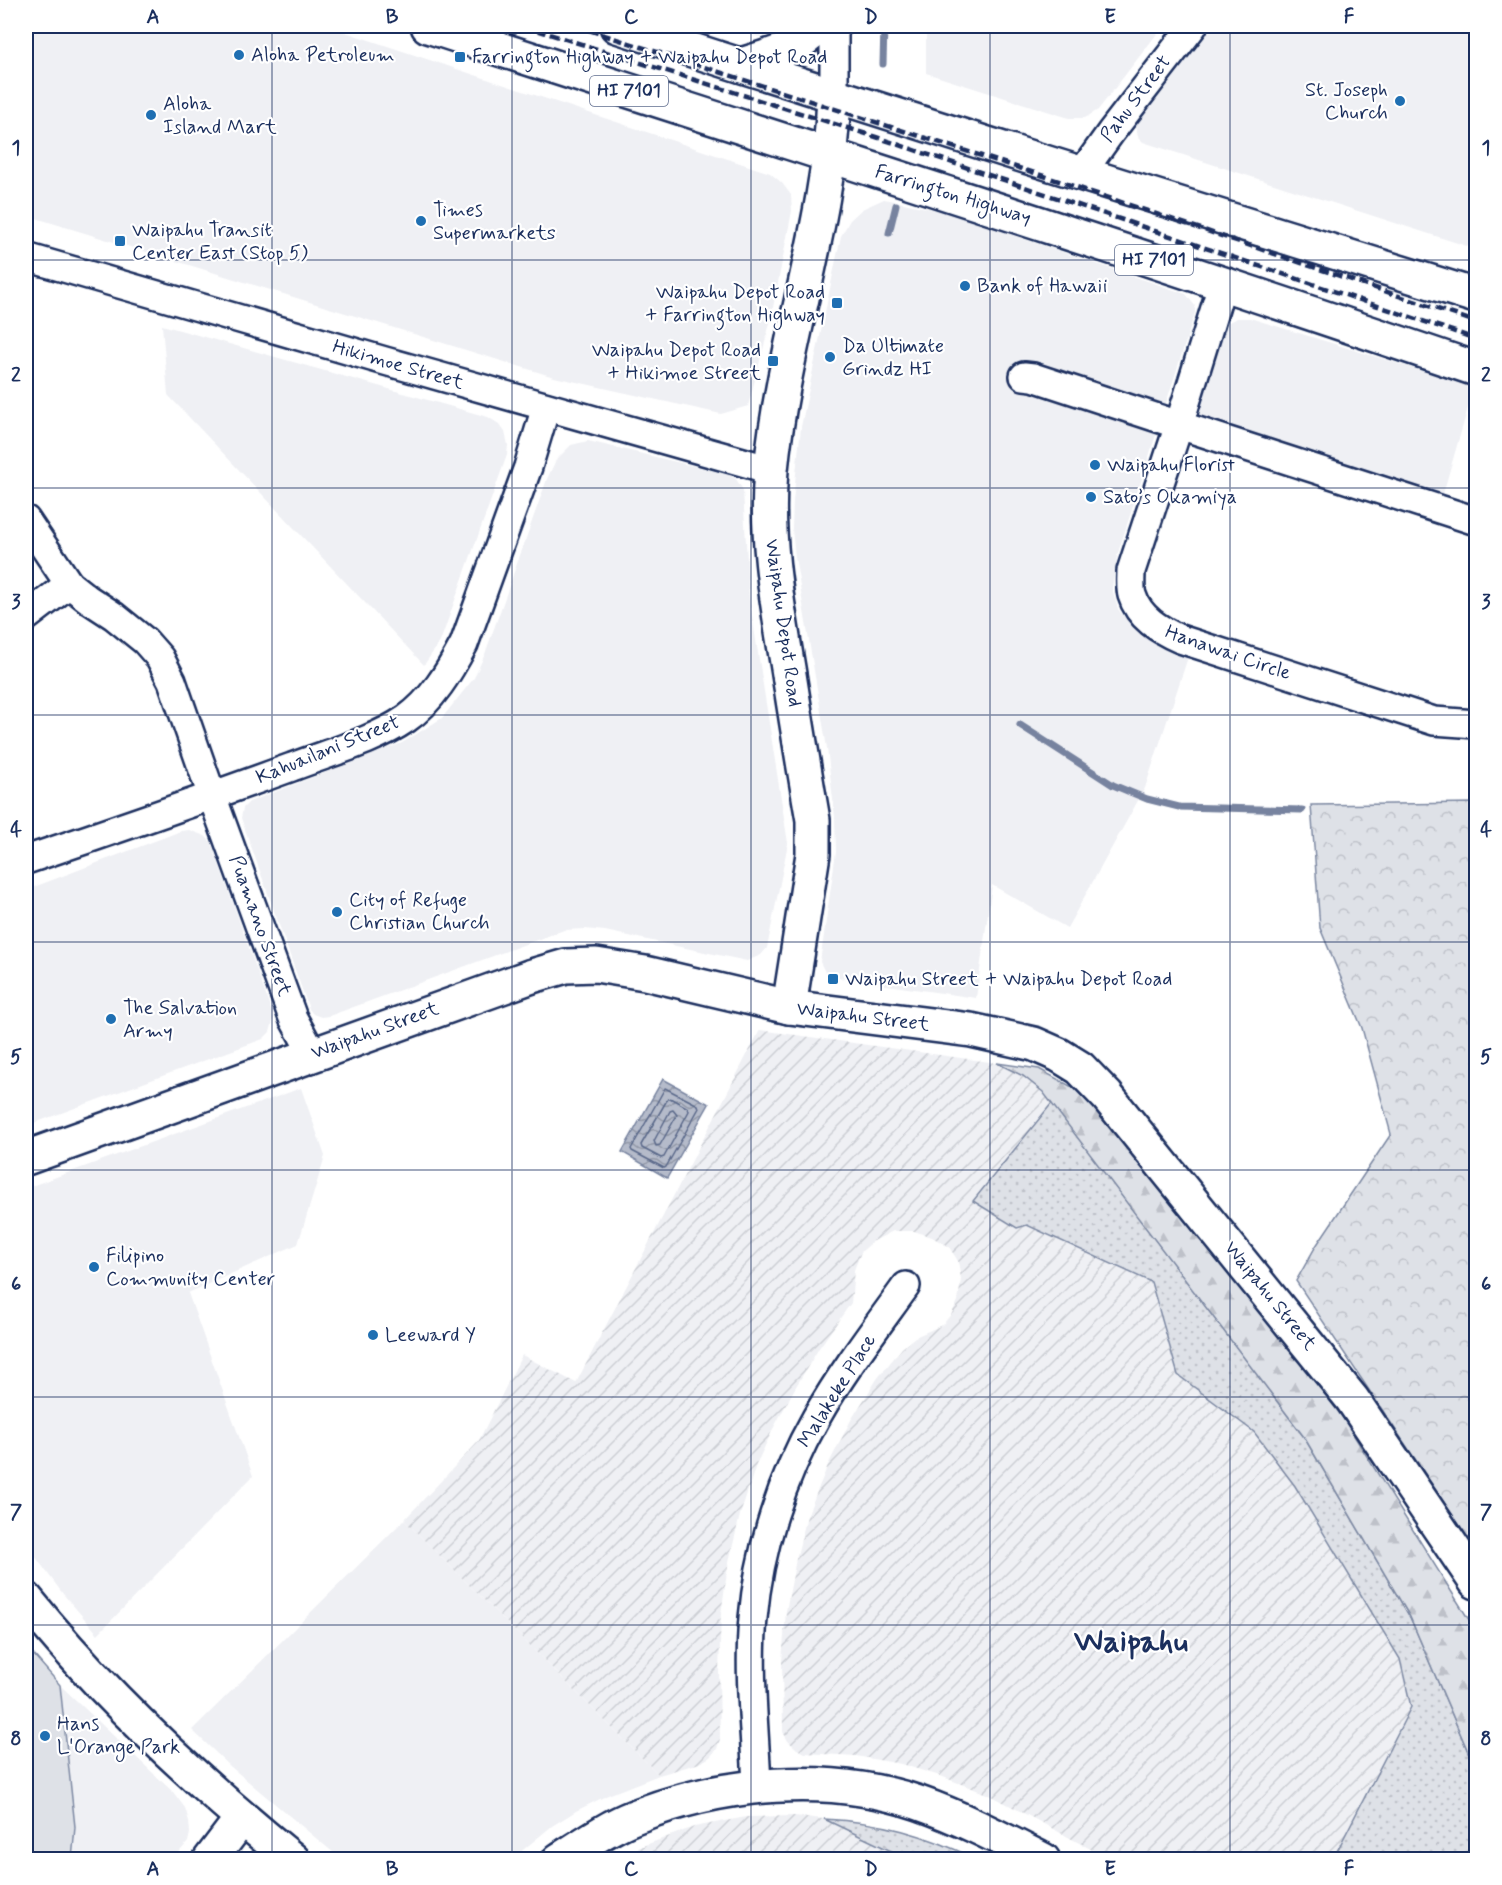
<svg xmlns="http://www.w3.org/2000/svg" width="1502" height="1885" font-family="Mynerve,sans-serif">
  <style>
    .built { fill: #eff0f4 }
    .industrial { fill: url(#industrial-furrows) }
    .grass { fill: url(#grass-dots); stroke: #7c88a2; stroke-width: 1.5 }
    .forest { fill: url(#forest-firs); stroke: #7c88a2; stroke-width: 1.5 }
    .park { fill: url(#park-crowns); stroke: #7c88a2; stroke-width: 1.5 }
    .pitch { fill: #dee1e7; stroke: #7c88a2; stroke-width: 1.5 }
    .water { fill: url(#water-waves); stroke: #77839f; stroke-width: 1.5 }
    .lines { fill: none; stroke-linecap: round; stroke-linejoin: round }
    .shore { stroke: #596789; stroke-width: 1.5 }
    .stream { stroke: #77839f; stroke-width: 7 }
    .street-casing { stroke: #1b2f5e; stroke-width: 32 }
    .secondary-casing { stroke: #1b2f5e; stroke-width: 38 }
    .primary-casing { stroke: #1b2f5e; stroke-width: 38 }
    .street { stroke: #fff; stroke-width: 27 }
    .secondary { stroke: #fff; stroke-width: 33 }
    .primary { stroke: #fff; stroke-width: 33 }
    .rail { stroke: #1b2f5e; stroke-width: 4.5; stroke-dasharray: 9 4.5; stroke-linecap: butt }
    .grid { fill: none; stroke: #1b2f5e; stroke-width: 1.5; stroke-opacity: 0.55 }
    .poi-dot { fill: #1f6fb2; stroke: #fff; stroke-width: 2 }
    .labels { text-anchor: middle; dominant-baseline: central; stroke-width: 4.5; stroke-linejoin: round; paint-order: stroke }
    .shield { fill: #fff; stroke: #5f6d8e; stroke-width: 1.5 }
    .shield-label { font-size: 18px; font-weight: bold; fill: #1b2f5e }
    .poi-label { font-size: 20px; fill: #1b2f5e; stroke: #fff; text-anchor: start }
    .street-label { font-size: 20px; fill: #1b2f5e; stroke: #fff }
    .town-label { font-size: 32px; font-weight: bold; fill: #1b2f5e; stroke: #fff }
    .neatline { fill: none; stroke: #1b2f5e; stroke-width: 2 }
    .grid-label { font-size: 20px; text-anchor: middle; font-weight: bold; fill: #1b2f5e }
  </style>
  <defs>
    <pattern id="industrial-furrows" width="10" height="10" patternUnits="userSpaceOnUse" patternTransform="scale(1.5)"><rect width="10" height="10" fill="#eff0f4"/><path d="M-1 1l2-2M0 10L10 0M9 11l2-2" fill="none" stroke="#ccced4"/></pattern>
    <pattern id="grass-dots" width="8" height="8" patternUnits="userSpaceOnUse" patternTransform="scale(1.5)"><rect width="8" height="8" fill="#dee1e7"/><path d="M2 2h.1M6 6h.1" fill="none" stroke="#bec1c9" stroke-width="1.8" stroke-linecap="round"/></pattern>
    <pattern id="forest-firs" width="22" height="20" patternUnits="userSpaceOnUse" patternTransform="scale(1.5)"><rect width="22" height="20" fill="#dee1e7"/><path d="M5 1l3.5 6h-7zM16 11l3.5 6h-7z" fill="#bec1c9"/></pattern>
    <pattern id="park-crowns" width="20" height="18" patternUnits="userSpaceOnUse" patternTransform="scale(1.5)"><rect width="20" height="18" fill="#dee1e7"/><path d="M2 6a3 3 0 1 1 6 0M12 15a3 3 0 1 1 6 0" fill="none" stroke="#bec1c9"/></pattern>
    <pattern id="water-waves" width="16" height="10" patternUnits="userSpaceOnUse" patternTransform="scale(1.5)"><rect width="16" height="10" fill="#b5bbca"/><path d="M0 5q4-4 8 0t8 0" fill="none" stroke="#9298a7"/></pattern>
  </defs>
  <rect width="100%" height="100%" fill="#fff"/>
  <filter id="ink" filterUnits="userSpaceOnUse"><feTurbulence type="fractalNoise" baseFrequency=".0167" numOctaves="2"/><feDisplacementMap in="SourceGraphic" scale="12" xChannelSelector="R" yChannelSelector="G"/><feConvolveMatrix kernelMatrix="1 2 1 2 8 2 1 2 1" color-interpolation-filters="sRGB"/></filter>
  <g filter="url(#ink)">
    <g class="built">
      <polygon points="26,26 327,26 770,173 782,183 791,195 792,211 770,323 748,406 721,414 554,377 26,215"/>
      <polygon points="719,26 786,26 778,32 760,37"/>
      <polygon points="926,26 1163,26 1098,110 1085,118 1069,118 926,73"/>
      <polygon points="1209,26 1476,26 1476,249 1143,142 1138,137 1136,126 1144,110"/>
      <polygon points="884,199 941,211 1186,294 1195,306 1195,313 1117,556 1112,588 1118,609 1133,628 1146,638 1189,654 1145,788 1067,928 992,885 976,998 832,977 825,972 820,962 836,852 835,817 827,748 795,557 792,529 793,501 801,427 841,236 850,220 862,209"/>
      <polygon points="1237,318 1250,318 1474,387 1442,497 1202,422 1196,415 1219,333 1227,323"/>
      <polygon points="162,325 488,417 499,424 505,432 508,445 507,455 440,642 424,665 168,395"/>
      <polygon points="588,441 727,474 736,479 743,490 749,596 788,843 767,948 761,955 747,961 605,931 585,929 564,930 329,1016 321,1017 313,1014 309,1009 241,818 243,808 249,802 402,743 442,718 474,678 485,654 547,479 556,460 571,445"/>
      <polygon points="189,830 205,836 211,842 274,1018 270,1032 263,1039 26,1126 26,890 181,831"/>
      <polygon points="301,1088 325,1156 298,1244 188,1293 253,1476 98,1634 63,1594 26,1544 26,1188"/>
      <polygon points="404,1520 659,1775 608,1795 576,1811 552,1826 512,1859 341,1859 231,1767 192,1730"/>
      <polygon points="60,1685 173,1792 185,1808 189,1821 190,1833 188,1842 173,1859 72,1859 75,1827"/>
    </g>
    <g class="industrial">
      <polygon points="760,1030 997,1063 1023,1076 1043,1092 1304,1437 1476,1770 1422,1859 1109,1859 992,1796 943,1777 901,1764 856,1756 805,1753 797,1749 788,1741 783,1732 782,1661 786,1611 796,1559 807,1516 828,1465 851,1420 877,1379 902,1348 915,1337 942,1325 951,1315 958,1301 961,1279 958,1261 949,1247 932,1237 914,1231 893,1231 872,1242 861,1252 854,1270 851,1303 819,1348 795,1388 773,1429 756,1465 740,1515 728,1566 721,1614 719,1672 720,1739 717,1749 710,1757 700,1763 659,1775 404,1520 478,1442 522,1355 576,1383"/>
      <polygon points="794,1816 824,1819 908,1859 618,1860 640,1847 694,1827 746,1817"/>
    </g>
    <g class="grass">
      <polygon points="1052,1103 1304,1437 1410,1617 1476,1770 1476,1859 1333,1859 1411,1707 1400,1659 1295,1486 1254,1432 1178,1375 1151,1282 1027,1225 1017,1228 973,1201"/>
      <path d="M824 1819C882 1822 924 1834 976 1859H908Z"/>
    </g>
    <polygon class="forest" points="997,1063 1039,1069 1074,1088 1094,1105 1289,1347 1343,1418 1476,1631 1476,1770 1410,1617 1304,1437 1043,1092 1023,1076"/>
    <polygon class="park" points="1476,803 1476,1550 1296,1281 1316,1246 1391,1134 1362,1028 1320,928 1311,805"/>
    <polygon class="pitch" points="26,1646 60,1685 75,1827 72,1859 26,1859"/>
    <polygon class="water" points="663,1079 709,1104 667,1178 622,1152"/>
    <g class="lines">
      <g class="shore">
        <polygon points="665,1088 698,1105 699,1108 666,1167 664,1168 632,1151 631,1149"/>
        <polygon points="670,1098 688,1108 689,1111 664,1157 661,1158 642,1148 641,1145 667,1100"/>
        <polygon points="673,1110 677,1115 660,1145 656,1146 654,1141 670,1111"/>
      </g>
      <g class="stream">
        <polyline points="883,64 884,26"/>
        <polyline points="889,233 896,205"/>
        <polyline points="1020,725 1113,785 1147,799 1179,807 1302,810"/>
      </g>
      <defs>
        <g id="street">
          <polyline points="834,95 834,26"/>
          <polyline points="1081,174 1111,132 1193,26"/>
          <polyline points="26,257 385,361 771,470"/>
          <polyline points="1024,376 1033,377 1179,425 1223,282"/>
          <polyline points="26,520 69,584 88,599 114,616 145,641 160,658 172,681 212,796 293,1018 312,1053"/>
          <path d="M1476 521 1179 425 1131 571C1131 578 1130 588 1132 595 1139 618 1160 630 1180 639L1434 721 1476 724"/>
          <polyline points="26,617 69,584"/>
          <path d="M26 860C115 830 204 799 292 767 328 753 374 741 406 719 432 701 449 672 464 644L528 467 546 407"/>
          <path d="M757 1787C755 1730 748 1674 753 1618 759 1549 782 1478 816 1418 842 1372 875 1329 906 1286"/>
        </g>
        <g id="secondary">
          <path d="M789 1007 813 854V820C804 769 796 719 788 668 777 602 765 537 771 470 783 343 830 222 834 95"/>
          <polyline points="26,1158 532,976 566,966 596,965 645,973 789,1007 971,1030 1034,1044 1059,1055 1080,1068 1107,1096 1352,1399 1476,1582"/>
          <path d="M26 1599C104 1696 196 1781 293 1860"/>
          <polyline points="210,1860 242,1818"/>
          <path d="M559 1860C583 1845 608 1827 634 1817 722 1782 828 1772 919 1803 962 1818 1002 1839 1043 1860"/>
        </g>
        <g id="primary">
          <path d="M428 26C778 139 1128 250 1476 369"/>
          <polyline points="617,26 1025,156 1476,296"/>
          <path d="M741 65C770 56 798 49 819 26"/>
        </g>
      </defs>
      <use href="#street" class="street-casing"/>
      <use href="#secondary" class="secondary-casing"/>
      <use href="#primary" class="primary-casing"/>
      <use href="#street" class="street"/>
      <use href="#secondary" class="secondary"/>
      <use href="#primary" class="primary"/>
      <g class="rail">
        <polyline points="524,26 876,137 1476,339"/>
        <polyline points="576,26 1044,176 1476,322"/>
      </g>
    </g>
  </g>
  <path class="grid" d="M272 26V1860M512 26V1860M751 26V1860M990 26V1860M1230 26V1860M26 260H1476M26 488H1476M26 715H1476M26 942H1476M26 1170H1476M26 1397H1476M26 1625H1476"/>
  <g class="poi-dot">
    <circle cx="239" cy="55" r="6"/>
    <rect x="454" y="51" width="12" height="12" rx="3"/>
    <circle cx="1400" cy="101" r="6"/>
    <circle cx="151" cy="115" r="6"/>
    <circle cx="421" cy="221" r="6"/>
    <rect x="114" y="235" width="12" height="12" rx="3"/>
    <circle cx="965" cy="286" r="6"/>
    <rect x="831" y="297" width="12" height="12" rx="3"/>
    <circle cx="830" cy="357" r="6"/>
    <rect x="767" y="355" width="12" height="12" rx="3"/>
    <circle cx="1095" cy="465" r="6"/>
    <circle cx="1091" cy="497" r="6"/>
    <circle cx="337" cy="912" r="6"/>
    <rect x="827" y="973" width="12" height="12" rx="3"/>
    <circle cx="111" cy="1019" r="6"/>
    <circle cx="94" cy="1267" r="6"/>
    <circle cx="373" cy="1335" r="6"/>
    <circle cx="45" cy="1736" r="6"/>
  </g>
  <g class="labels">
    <g class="shield">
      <rect x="590" y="76" width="78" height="30" rx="4.5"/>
      <rect x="1115" y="245" width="78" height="30" rx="4.5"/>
    </g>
    <g class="shield-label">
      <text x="629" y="91">HI 7101</text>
      <text x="1154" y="260">HI 7101</text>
    </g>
    <g class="poi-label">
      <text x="251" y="55">Aloha Petroleum</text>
      <text x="472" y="57">Farrington Highway + Waipahu Depot Road</text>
      <text x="1388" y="90" text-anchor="end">St. Joseph<tspan x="1388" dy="23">Church</tspan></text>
      <text x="163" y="104">Aloha<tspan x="163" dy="23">Island Mart</tspan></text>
      <text x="433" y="210">Times<tspan x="433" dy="23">Supermarkets</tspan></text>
      <text x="132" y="230">Waipahu Transit<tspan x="132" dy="23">Center East (Stop 5)</tspan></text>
      <text x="977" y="286">Bank of Hawaii</text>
      <text x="825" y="292" text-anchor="end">Waipahu Depot Road<tspan x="825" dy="23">+ Farrington Highway</tspan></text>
      <text x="842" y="346">Da Ultimate<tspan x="842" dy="23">Grindz HI</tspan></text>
      <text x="761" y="350" text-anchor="end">Waipahu Depot Road<tspan x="761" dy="23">+ Hikimoe Street</tspan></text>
      <text x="1107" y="465">Waipahu Florist</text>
      <text x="1103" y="497">Sato’s Okamiya</text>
      <text x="349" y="900">City of Refuge<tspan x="349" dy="23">Christian Church</tspan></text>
      <text x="845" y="979">Waipahu Street + Waipahu Depot Road</text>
      <text x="123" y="1008">The Salvation<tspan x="123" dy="23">Army</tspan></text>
      <text x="106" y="1256">Filipino<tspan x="106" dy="23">Community Center</tspan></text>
      <text x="385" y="1335">Leeward Y</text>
      <text x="57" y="1724">Hans<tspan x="57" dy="23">L'Orange Park</tspan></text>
    </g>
    <g class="street-label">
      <text transform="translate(1136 99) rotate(-53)">Pahu Street</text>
      <text transform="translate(953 195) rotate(17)">Farrington Highway</text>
      <text transform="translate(398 365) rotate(16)">Hikimoe Street</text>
      <text transform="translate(783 623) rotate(82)">Waipahu Depot Road</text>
      <text transform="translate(1228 653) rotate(19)">Hanawai Circle</text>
      <text transform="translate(328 750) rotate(-22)">Kahuailani Street</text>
      <text transform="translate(260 926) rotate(70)">Puamano Street</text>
      <text transform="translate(863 1017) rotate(7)">Waipahu Street</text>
      <text transform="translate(375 1031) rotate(-20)">Waipahu Street</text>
      <text transform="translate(1270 1296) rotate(51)">Waipahu Street</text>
      <text transform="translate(837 1391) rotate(-58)">Malakeke Place</text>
    </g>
    <g class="town-label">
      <text x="1131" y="1642">Waipahu</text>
    </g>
  </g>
  <rect width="1502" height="1885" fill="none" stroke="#fff" stroke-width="66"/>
  <rect x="33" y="33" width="1436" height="1819" class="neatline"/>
  <g class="grid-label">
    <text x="153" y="23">A</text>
    <text x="392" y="23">B</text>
    <text x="631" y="23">C</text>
    <text x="871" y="23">D</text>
    <text x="1110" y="23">E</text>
    <text x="1349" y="23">F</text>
    <text x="16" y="154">1</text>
    <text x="1486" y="154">1</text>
    <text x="16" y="381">2</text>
    <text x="1486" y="381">2</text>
    <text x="16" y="608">3</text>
    <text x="1486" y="608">3</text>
    <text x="16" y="836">4</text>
    <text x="1486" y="836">4</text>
    <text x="16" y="1063">5</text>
    <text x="1486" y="1063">5</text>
    <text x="16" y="1290">6</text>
    <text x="1486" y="1290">6</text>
    <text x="16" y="1518">7</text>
    <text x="1486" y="1518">7</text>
    <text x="16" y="1745">8</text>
    <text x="1486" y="1745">8</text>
    <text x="153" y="1875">A</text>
    <text x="392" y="1875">B</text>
    <text x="631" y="1875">C</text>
    <text x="871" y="1875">D</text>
    <text x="1110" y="1875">E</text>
    <text x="1349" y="1875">F</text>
  </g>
</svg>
